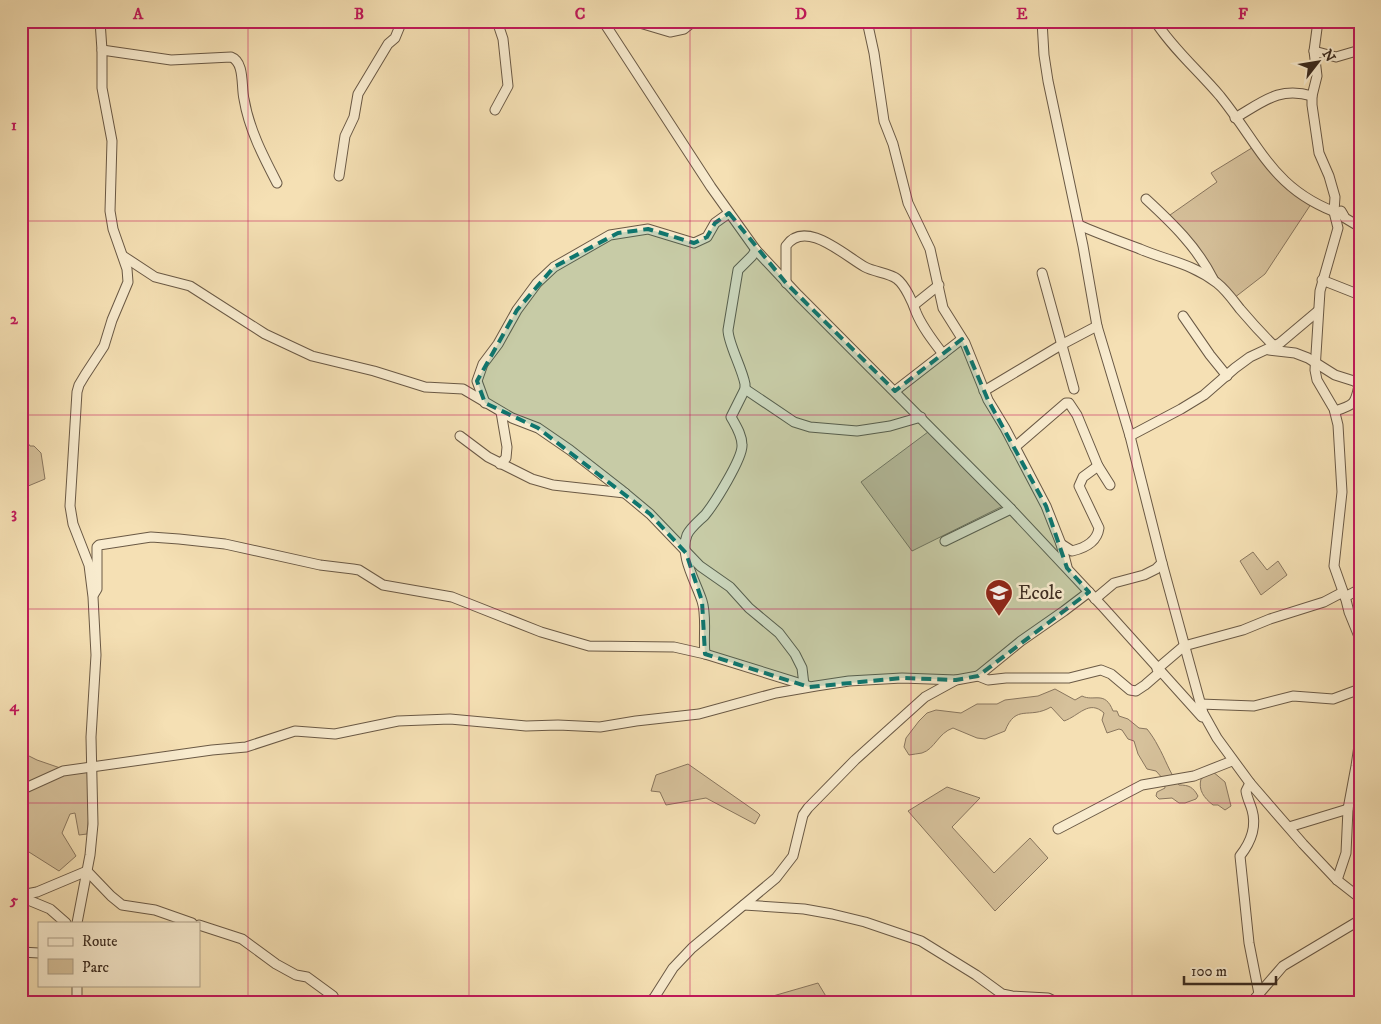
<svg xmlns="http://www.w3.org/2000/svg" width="1381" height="1024" font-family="'IM FELL DW Pica',serif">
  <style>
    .green { fill: #d6c19b; stroke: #89765e }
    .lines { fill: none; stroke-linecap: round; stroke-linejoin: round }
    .minor-casing { stroke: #6a5945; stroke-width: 11 }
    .minor { stroke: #f8ebce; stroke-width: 9 }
    .marked { fill: #0f766e; fill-opacity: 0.2; stroke: #0f766e; stroke-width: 4; stroke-dasharray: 10 6; stroke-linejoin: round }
    .grid { fill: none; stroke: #c2185b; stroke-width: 1; stroke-opacity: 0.55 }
    .labels { text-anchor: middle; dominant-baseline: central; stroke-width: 5; stroke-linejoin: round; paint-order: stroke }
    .poi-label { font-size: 19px; fill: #3c2c20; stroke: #f8ebce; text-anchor: start }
    .neatline { fill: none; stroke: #c2185b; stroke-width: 2 }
    .grid-label { font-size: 16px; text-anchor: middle; font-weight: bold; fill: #c2185b }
  </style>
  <rect width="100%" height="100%" fill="#f5e0b4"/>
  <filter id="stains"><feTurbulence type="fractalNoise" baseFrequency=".004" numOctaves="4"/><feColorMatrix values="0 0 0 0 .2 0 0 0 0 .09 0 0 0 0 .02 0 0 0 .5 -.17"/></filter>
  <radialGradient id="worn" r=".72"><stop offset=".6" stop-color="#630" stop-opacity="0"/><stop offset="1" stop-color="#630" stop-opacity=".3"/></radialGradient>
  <g class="green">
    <polygon points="1255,146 1313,201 1265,274 1234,298 1170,215 1217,182 1211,173"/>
    <polygon points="932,429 1007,504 912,551 861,482"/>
    <polygon points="21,433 30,446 34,446 41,453 45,479 21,489"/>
    <polygon points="1253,552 1267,570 1278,561 1287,575 1261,595 1240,561"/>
    <path d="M1055 689 1075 700 1082 696C1094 702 1105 690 1113 711H1117L1119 716 1128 719 1139 728 1147 729C1151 734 1155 740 1158 746 1165 758 1170 774 1179 785 1189 785 1193 787 1198 796L1196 799 1185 803H1179L1172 798 1159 799 1156 796 1157 792 1165 788 1164 780 1156 771 1147 769 1138 754 1134 741 1128 739 1122 730 1119 729 1107 733 1102 720 1104 713C1089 699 1079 716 1064 721L1051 707C1029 720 1016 703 1005 731L985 739 977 738 953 728C938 733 935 749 922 753 918 754 913 754 909 755L904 747 906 738 919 721 927 713 936 710 961 713 977 704H997L1005 700 1038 696Z"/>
    <polygon points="21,752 37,760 69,771 88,769 90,805 87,834 79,835 75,813 70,814 62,833 76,856 59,871 21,847"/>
    <polygon points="688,764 758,813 760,815 755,824 706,798 666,805 660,792 651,791 656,775"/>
    <path d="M1212 771 1225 782 1231 806 1225 810 1218 805H1213C1204 798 1198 790 1201 779Z"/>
    <polygon points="947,787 980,798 952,827 994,873 1030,838 1048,858 995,911 908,811"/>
    <polygon points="818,983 830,1003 762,1003 773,996"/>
  </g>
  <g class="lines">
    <defs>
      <g id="minor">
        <polyline points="603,21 711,187 756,250 798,295 1011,509 1103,607 1202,717"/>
        <polyline points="633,21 670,32 684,29 694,21"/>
        <polyline points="867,21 874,53 884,121 893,144 908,203 930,249 943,308 965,343 988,400 1005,428 1046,506 1061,544 1067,567"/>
        <polyline points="1042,21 1044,55 1048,81 1083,246 1097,326 1130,436 1162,563 1203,713 1217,738 1250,783 1303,844 1337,880 1360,898"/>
        <path d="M1155 21C1173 49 1198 70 1220 96 1262 148 1273 191 1343 215"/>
        <polyline points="1318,21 1314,51 1317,76 1312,96 1312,105 1319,153 1329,176 1335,197 1334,212 1338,228 1320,291 1315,370 1317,380 1334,409 1338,425 1342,492 1334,566 1346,600 1349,612 1360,639"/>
        <path d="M102 50 171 60 231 57C245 62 241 87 244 99 249 129 263 156 277 183"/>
        <polyline points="1314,51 1336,57 1360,50"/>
        <polyline points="495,110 508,86 503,39 497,21"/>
        <path d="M1235 118C1263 102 1279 86 1312 96"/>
        <polyline points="339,176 345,136 354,117 358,94 388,44 395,38 402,21"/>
        <path d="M1146 199C1172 223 1197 247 1213 279"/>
        <polyline points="1341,211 1345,218 1360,227"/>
        <path d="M1079 225C1099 234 1119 241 1140 249 1168 261 1191 263 1217 283 1226 290 1233 300 1240 309 1251 322 1262 334 1274 346"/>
        <polyline points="123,256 155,277 190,286 265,334 312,356 374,371 425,387 463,389 512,418 538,428 570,450 620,489 650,514 700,566 730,587 749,608 779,633 795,654 802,668 804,685"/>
        <polyline points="1042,273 1074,389"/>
        <polyline points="1322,280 1360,295"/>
        <path d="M786 283V246C805 218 845 256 865 267 874 272 890 273 897 279 905 285 913 303 916 312 922 327 933 341 943 354"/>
        <polyline points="914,305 939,285"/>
        <polyline points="1183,316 1210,355 1227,376"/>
        <polyline points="1269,350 1295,353 1308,358 1335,375 1354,381 1360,385"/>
        <polyline points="745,389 794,422 810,427 857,431 890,426 921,417"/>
        <polyline points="895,391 962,339"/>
        <polyline points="984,391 1061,345 1097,326"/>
        <polyline points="485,403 477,381 483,364 498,344 517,310 537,283 554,267 610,235 648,229 694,243 707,237 715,223 729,213"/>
        <path d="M1335 411C1357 404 1355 403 1360 381"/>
        <polyline points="460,436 488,457 532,479 553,485 625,493"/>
        <polyline points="1130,436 1181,409 1204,395 1235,368 1250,357 1280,343 1318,311"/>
        <polyline points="1015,447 1066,403 1069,403 1077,415 1098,466 1110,485"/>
        <polyline points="500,464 506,458 507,447 501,412"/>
        <polyline points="945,541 1011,509"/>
        <path d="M1061 544 1072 551C1085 548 1097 542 1099 528L1079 486 1083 477 1098 466"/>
        <polyline points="94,594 97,589 97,547 99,545 151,537 179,539 225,544 320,565 353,569 359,570 383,585 452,597 541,632 589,646 674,647 705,654 808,686"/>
        <polyline points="1345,597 1360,589"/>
        <polyline points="1095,599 1114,583 1144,575 1156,569 1162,563"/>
        <path d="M705 654C703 637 707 616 702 601 696 582 679 555 687 535 690 528 699 521 705 515 714 504 743 458 742 445 742 435 736 426 731 417L745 389V384C742 368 728 343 728 330L738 270 752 256 756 250"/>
        <polyline points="1157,669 1184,646 1243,630 1270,619 1324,602 1343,592"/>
        <polyline points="978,676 1021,641 1064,611 1089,592"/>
        <polyline points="1200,704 1254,706 1293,696 1333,699 1360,689"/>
        <path d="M1250 783 1246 791C1247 798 1250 803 1252 810 1257 827 1251 842 1240 856L1249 943 1259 994"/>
        <polyline points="21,790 63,771 212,750 246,747 295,731 335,734 398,721 450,719 526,726 558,725 600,727 636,721 699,714 776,693 816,686 849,681 902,678 956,680"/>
        <polyline points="1289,827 1348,809"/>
        <polyline points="1058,829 1142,785 1194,776 1232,761"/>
        <polyline points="1337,880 1346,853 1348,809 1356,766 1360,739"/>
        <polyline points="21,895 37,892 87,871 111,896 122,905 155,910 192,923"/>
        <polyline points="21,897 50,909 66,923"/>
        <polyline points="744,905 804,909 832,914 865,922 921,941 976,975 1002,994 1012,996 1048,998 1058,1003"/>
        <polyline points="77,923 90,855 93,824 91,737 96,655 93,597 89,565 73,524 70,506 77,392 79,385 85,375 104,346 112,320 128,282 127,269 113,229 110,211 112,141 102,88 102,50 100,21"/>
        <polyline points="199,925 242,939 276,964 296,975 307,977 333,996 337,1003"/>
        <polyline points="21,952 39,953"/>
        <polyline points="77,1003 77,985"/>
        <polyline points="647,1003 654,998 673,968 692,948 776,878 793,856 803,815 808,808 855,760 925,697 956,680 978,676 988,680 1006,678 1069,678 1101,670 1111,674 1130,690 1136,691 1145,685 1160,672"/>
        <polyline points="1251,1003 1283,966 1360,920"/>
      </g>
    </defs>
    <use href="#minor" class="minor-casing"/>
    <use href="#minor" class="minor"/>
  </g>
  <path class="marked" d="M729 213 786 283 895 391 962 339 988 400 1046 506 1067 568 1089 592 978 676 956 680 902 678 809 687 705 654 702 601 686 553 650 514 538 428 485 403 477 381 517 310 554 267 618 233 648 229 694 243 707 237 715 223Z"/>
  <path class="grid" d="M248 21V1003M469 21V1003M690 21V1003M911 21V1003M1132 21V1003M21 221H1360M21 415H1360M21 609H1360M21 803H1360"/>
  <defs>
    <symbol id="school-pin" viewBox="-11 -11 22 30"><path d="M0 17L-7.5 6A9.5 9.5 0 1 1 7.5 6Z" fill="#8f2418" stroke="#f8ebce"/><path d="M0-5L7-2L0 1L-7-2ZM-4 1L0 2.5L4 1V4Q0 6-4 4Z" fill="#fff"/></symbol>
  </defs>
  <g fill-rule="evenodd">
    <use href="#school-pin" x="983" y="577" width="32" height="43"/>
  </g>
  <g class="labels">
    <g class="poi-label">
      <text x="1018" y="593">Ecole</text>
    </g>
  </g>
  <rect width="1381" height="1024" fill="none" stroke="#f5e0b4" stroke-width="55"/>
  <rect x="38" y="922" width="162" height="65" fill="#f8ebce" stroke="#ad9f88"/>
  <rect x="48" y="938" width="25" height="8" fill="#f8ebce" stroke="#ad9f88"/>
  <text x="82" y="946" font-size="15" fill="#3c2c20">Route</text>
  <rect x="48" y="959" width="25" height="15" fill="#d6c19b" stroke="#ad9f88"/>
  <text x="82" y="972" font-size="15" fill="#3c2c20">Parc</text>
  <g transform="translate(1318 62) rotate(59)" stroke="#f8ebce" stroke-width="4" paint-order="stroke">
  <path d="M0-4L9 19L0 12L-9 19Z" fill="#3c2c20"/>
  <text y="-8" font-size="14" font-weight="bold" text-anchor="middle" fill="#3c2c20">N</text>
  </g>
  <path d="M1184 976v8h92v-8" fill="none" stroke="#3c2c20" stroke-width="2.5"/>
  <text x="1191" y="976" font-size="15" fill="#3c2c20" stroke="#f8ebce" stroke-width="4" paint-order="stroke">100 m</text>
  <rect x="28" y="28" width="1326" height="968" class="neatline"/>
  <g class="grid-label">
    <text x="138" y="19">A</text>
    <text x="359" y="19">B</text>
    <text x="580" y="19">C</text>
    <text x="801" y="19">D</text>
    <text x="1022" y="19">E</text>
    <text x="1243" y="19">F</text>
    <text x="14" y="130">1</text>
    <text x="14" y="324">2</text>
    <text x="14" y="518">3</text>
    <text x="14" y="711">4</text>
    <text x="14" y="905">5</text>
  </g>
  <rect width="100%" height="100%" filter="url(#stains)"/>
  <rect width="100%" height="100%" fill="url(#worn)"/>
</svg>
